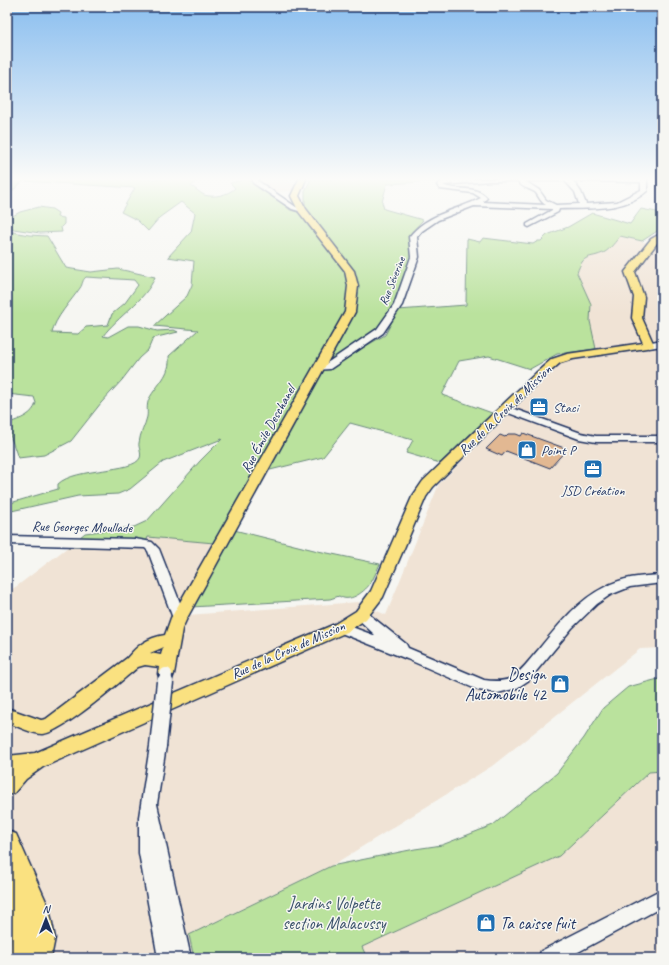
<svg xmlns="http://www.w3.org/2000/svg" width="669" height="965" font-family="Caveat,sans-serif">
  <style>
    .built { fill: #f0e3d5 }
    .green { fill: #bae29d; stroke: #6a887e; fill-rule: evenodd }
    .building { fill: #e2b892; stroke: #1b2f5e }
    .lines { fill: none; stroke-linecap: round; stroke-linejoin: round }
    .minor-casing { stroke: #1b2f5e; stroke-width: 3 }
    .major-casing { stroke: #1b2f5e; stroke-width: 3 }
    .highway-casing { stroke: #1b2f5e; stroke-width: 3 }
    .minor { fill: #f6f6f2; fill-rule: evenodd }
    .major { fill: #fae180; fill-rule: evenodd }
    .highway { fill: #fae180; fill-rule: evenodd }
    .minor-bridge-far1-casing { stroke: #1b2f5e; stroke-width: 16; stroke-linecap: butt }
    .minor-bridge-casing { stroke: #1b2f5e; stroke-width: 19; stroke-linecap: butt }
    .minor-bridge-far1 { stroke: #f6f6f2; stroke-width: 12 }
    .minor-bridge { stroke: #f6f6f2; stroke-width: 16 }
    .labels { text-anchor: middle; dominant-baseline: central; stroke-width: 3; stroke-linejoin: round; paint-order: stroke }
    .far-street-label { font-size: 12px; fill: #1b2f5e; stroke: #f6f6f2 }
    .poi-label { font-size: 14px; fill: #1b2f5e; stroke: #f6f6f2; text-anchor: start }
    .street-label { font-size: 14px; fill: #1b2f5e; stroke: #f6f6f2 }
    .near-poi-label { font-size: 17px; fill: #1b2f5e; stroke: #f6f6f2; text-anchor: end }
    .near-park-label { font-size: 17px; fill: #3b536b; stroke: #f6f6f2 }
  </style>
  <rect width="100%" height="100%" fill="#f6f6f2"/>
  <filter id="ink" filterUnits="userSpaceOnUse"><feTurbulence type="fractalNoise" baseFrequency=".025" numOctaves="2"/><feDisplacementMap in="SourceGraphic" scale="8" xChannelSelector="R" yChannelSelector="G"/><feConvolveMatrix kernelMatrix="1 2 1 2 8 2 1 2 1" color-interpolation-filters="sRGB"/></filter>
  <g filter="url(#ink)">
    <g class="built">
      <polygon points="258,179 293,179 288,181 295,185 293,191 273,192 259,183"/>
      <polygon points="620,236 648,243 658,242 662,240 662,648 640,649 492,766 331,866 189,935 194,958 7,958 7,592 17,586 68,547 144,547 148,537 214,543 174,616 358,602 386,615 439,484 561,363 595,349 590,321 591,304 577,273 581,262 588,257 606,252"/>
      <polygon points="662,771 662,958 367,958 362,947 559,856 649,772"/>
    </g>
    <g class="green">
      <path d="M7 179H199L191 186C195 188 200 193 204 195 214 198 228 195 235 188L230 183 247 179 265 189 290 210 301 213 346 272 350 288 349 305 214 543 148 537 144 547H68L85 533 134 527 147 521 200 461 222 439 163 462 130 489 118 494 78 496 7 512V504L58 489V484C76 467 133 473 140 458 142 453 138 447 139 443 140 433 145 426 147 417 148 411 146 406 149 399 157 384 171 375 169 356L198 330 154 326 187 296 192 285 194 261 168 257 191 232 195 213 181 202 160 217 148 231 137 220 121 212 135 188 23 181 7 196Z"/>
      <polygon points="311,179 473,179 387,184 382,202 384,209 423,220 408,236 412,248 412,259 397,298 375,333 331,361 328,361 356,305 357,291 355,272 349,266 305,210 305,191"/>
      <polygon points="39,207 52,209 58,213 57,217 64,218 64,224 61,227 62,232 40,233 7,228 7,219 20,212"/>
      <path d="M641 209 662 213V228L642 241 620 236C616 241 610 249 605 252 589 260 584 252 577 273L591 304 590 321 596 349 557 354 530 369 489 356 459 361 442 395 492 413 440 463 406 453 413 440 350 423 323 457 266 471 322 371 385 335 398 310 466 305 467 239 480 242 483 238 533 244 538 241H541L547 235 568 227 592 213 630 224Z"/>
      <path d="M7 231 29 235 47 236 66 268 91 272 118 269 155 277C146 300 117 317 103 336L108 337 128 326H139L157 331 174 330 178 332 153 338 148 350 139 358 122 380 101 403 71 441 44 455 18 458 9 432V423C20 419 33 415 36 403L34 397 7 394ZM86 277 134 280 138 285 125 303 112 314 108 325 86 327 78 334 52 333C54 319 72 300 80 288 83 284 82 280 86 277Z"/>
      <path d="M234 530 318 551 380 564C377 570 374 578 370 584 363 593 349 603 339 596L330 599 191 607Z"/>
      <polygon points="662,678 662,771 649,772 559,856 362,947 367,958 194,958 189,935 331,866 415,849 442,845 493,825 557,773 584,738 603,708 628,687"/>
    </g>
    <polygon class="building" points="523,433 567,449 550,468 506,451 502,456 486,449 500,435 505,437 508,434 516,434 521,436"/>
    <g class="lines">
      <defs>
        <g id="minor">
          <polygon points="253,179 259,179 258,181 296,207 305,210 302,212 292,209 253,183"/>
          <path d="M472 179H647V191C624 212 588 208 559 209L558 212 529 227 527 226V224L552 210V209L474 206 438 220 422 231 417 237 419 257 402 305 383 333 330 369 316 370 314 368 316 366 324 365 377 329 394 305 411 257 409 237C428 213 456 211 481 198L473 193 440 189 437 185 442 181ZM489 181H518C521 188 529 188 535 192 539 196 540 202 546 205L483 202 487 198C475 184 458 192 443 185ZM525 181H565L575 192 579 204 556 205 546 200 539 190ZM573 181 641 182V190L617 202 586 204 581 192Z"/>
          <polygon points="662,340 662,346 649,348 645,345 646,343"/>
          <polygon points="506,406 581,433 596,436 662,436 662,442 596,442 579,439 503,411 501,409 503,407"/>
          <polygon points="7,536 135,539 152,542 159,549 186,618 184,621 179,623 174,621 148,551 145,548 7,544"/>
          <path d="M662 575V583L630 587 610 595 597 604 572 628 529 680 517 688 498 693 478 690 407 659 336 631 334 628 336 625 341 623 376 636 354 615 356 612 361 610 366 612 406 644 408 648 484 680C492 681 501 682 509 679 521 673 530 659 539 649 557 627 577 601 603 588 622 577 641 576 662 575Z"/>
          <polygon points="158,740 163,741 166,746 157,804 191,958 158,958 139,853 139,817 150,746 153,741"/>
          <polygon points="662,889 662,907 567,958 539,958 541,951"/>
        </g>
        <g id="major">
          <path d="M299 179H306L299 196 306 209 354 271 358 286 355 312 187 618 182 629 174 674 172 679 166 680 160 679 158 674 159 667 145 665 138 667C121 681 61 734 42 734 33 734 16 726 7 722V708L41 720 46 719 127 658C138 645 147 638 165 635L171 618 345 312 348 286 345 271 299 212 291 196ZM163 647 161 655 150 653 162 648Z"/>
          <polygon points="662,233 662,240 657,243 635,272 644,297 642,318 654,345 653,347 573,359 560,363 544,377 433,487 426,497 383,597 366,619 347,632 43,767 26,779 14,793 7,795 7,774 10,772 7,772 7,756 35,753 335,624 356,611 371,591 412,497 423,481 536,373 552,359 567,354 643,343 632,318 634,297 625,272 651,239"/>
        </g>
        <polygon id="highway" points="7,831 16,834 49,908 55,938 51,958 9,958 11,938 7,914"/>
      </defs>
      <use href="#minor" class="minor-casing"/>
      <use href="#major" class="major-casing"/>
      <use href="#highway" class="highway-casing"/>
      <use href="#minor" class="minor"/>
      <use href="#major" class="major"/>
      <use href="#highway" class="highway"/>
      <defs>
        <polyline id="minor-bridge-far1" points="165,683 166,674"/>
        <polyline id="minor-bridge" points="158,746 165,682"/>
      </defs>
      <use href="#minor-bridge-far1" class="minor-bridge-far1-casing"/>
      <use href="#minor-bridge" class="minor-bridge-casing"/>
      <use href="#minor-bridge-far1" class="minor-bridge-far1"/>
      <use href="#minor-bridge" class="minor-bridge"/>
    </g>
  </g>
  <linearGradient id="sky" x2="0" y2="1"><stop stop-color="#8abeef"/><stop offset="0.57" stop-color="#fbfbf9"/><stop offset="1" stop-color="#fbfbf9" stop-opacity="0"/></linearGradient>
  <rect width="669" height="314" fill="url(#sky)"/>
  <defs>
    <symbol id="office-square" viewBox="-11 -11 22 22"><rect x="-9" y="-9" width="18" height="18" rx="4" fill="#1f6fb2" stroke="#f6f6f2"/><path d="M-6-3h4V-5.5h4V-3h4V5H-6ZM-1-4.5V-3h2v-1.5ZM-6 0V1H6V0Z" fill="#fff"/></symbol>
    <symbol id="shop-square" viewBox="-11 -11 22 22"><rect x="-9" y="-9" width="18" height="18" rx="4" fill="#1f6fb2" stroke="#f6f6f2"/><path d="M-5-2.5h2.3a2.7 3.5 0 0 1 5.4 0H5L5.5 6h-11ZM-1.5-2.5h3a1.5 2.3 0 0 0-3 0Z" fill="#fff"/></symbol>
  </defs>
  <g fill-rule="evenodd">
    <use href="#office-square" x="528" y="396" width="22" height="22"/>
    <use href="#shop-square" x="516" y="439" width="22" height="22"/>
    <use href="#office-square" x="582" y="458" width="22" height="22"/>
    <use href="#shop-square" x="549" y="673" width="22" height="22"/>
    <use href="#shop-square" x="475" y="912" width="22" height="22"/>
  </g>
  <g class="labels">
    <g class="far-street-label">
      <text transform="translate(392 281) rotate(-68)">Rue Séverine</text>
    </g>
    <g class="poi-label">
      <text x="553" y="407">Staci</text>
      <text x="541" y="450">Point P</text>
      <text x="593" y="490" text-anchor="middle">JSD Création</text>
    </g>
    <g class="street-label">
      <text transform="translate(505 410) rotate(-44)">Rue de la Croix de Mission</text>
      <text transform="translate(268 429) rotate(-61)">Rue Émile Deschanel</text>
      <text transform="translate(82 527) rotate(1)">Rue Georges Moullade</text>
      <text transform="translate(288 650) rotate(-24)">Rue de la Croix de Mission</text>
    </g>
    <g class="near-poi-label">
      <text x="546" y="674">Design<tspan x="546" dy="20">Automobile 42</tspan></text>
      <text x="500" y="923" text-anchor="start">Ta caisse fuit</text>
    </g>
    <g class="near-park-label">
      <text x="334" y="903">Jardins Volpette<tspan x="334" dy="20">section Malacussy</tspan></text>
    </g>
  </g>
  <rect width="669" height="965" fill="none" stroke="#f6f6f2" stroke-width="24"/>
  <rect x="12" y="12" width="645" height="941" fill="none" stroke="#1b2f5e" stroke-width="1.5" filter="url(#ink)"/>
  <g transform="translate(46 919)" stroke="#f6f6f2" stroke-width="3" paint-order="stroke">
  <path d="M0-3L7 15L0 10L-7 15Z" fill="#1b2f5e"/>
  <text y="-6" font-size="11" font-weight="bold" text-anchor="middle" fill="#1b2f5e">N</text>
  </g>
</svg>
